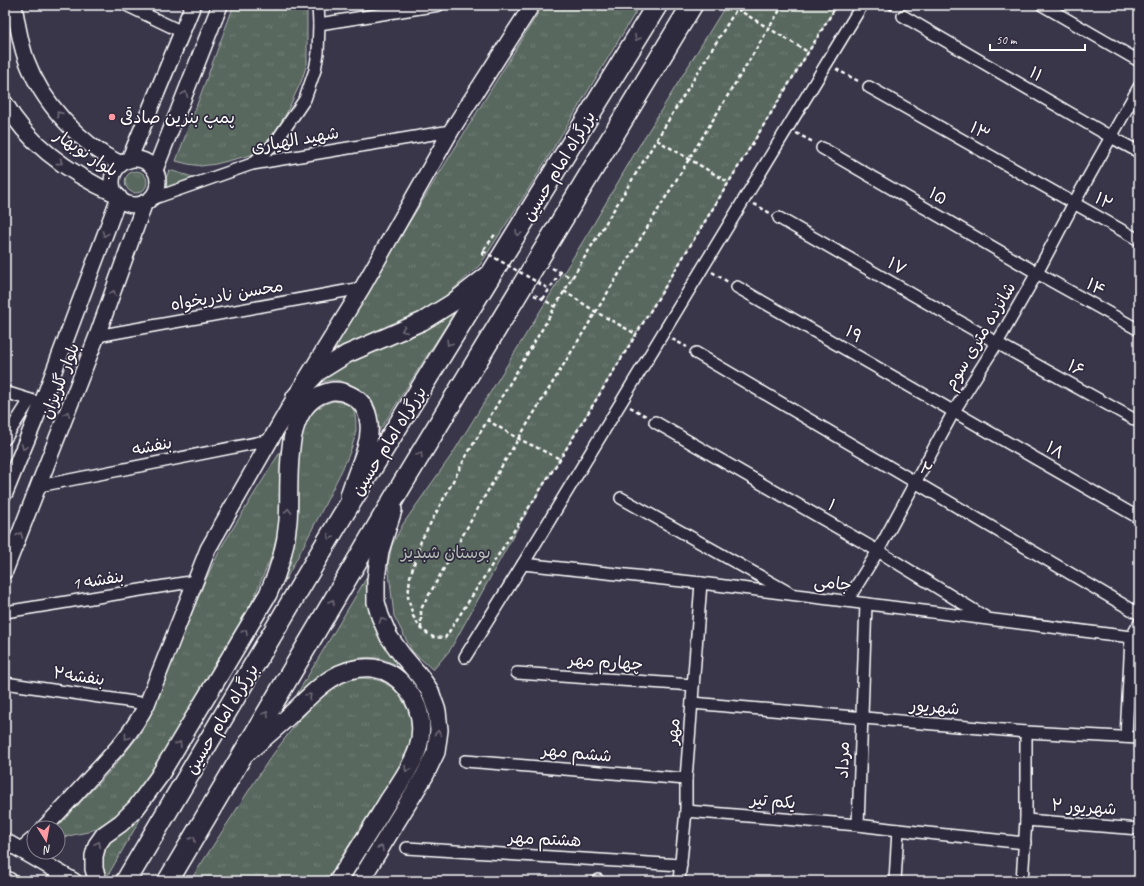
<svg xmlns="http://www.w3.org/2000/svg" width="1144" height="886" font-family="Caveat,'Playpen Sans Arabic',sans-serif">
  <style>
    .grass { fill: url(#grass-tufts); stroke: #acb3ae }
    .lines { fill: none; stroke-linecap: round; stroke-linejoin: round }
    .street-casing { stroke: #fff; stroke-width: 14 }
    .secondary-casing { stroke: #fff; stroke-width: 18 }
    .primary-casing { stroke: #fff; stroke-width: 20 }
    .highway-casing { stroke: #fff; stroke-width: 23 }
    .path { stroke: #fff; stroke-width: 2.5; stroke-dasharray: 4 3; stroke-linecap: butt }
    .street { stroke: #2f2a3d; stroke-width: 11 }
    .secondary { stroke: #2f2a3d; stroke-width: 15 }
    .primary { stroke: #2f2a3d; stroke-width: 17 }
    .highway { stroke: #2f2a3d; stroke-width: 20 }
    .path-bridge { stroke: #fff; stroke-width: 2.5; stroke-dasharray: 4 3; stroke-linecap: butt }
    .oneway { stroke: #6d6a77 }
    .poi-dot { fill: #ff9aa2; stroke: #2f2a3d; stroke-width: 1.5 }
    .labels { text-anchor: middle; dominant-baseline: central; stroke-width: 3.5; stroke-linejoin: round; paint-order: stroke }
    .street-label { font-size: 17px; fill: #fff; stroke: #2f2a3d }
    .poi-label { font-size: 17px; fill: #fff; stroke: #2f2a3d; text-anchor: start }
    .park-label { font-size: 17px; fill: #b4bbb7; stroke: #2f2a3d }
  </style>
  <defs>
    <pattern id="grass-tufts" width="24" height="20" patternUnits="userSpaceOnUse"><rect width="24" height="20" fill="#58675e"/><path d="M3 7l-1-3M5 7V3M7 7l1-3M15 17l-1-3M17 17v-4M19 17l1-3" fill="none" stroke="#717e76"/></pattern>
  </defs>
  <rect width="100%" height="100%" fill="#39364a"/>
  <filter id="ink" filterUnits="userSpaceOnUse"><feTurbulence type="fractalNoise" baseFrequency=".025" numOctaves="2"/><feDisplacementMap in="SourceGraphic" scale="8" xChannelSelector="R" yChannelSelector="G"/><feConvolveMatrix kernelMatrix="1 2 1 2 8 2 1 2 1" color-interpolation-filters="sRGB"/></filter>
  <g filter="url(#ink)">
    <g class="grass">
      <polygon points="234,5 307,5 307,64 301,82 285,116 268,142 251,155 216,164 201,166 188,164 176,161"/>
      <polygon points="543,5 640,5 528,190 480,265 429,311 330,351"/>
      <polygon points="726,5 837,5 521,522 450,650 433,670 412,651 394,616 388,564 392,545 403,524 453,453 593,225 639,146"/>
      <polygon points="169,170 193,177 162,191"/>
      <circle cx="136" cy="182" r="11"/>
      <path d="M456 310 376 436C376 428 377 418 376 410 372 394 350 381 334 380 328 380 322 382 316 384L324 372 388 344 409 338 424 331Z"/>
      <path d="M333 401C340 402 349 403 353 409 356 414 356 424 356 430 353 451 341 471 332 490 317 521 300 552 284 583L292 552 297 464 303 428 309 416 317 409 325 404Z"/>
      <polygon points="285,444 278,541 249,609 167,752 125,811 109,823 88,832 58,838 58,828 56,828 112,769 141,733 162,686 205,581 222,546"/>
      <path d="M367 577 369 579C370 590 368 603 371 613 374 630 384 650 397 661V663L395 664C389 662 384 659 377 658 347 653 319 676 297 694Z"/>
      <path d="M357 678C380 678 394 683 405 705 409 712 412 720 412 729 412 739 407 749 404 759L326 881H190L268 761 298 721 323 694 345 681Z"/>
      <polygon points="149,804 107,877 101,872 100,848"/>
    </g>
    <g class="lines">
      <defs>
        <g id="street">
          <polyline points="126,5 182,32"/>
          <polyline points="1042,5 1139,61"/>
          <polyline points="903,16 1111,137 1139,152"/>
          <polyline points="319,24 439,5"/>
          <polyline points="869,87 1139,240"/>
          <polyline points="822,148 1037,273 1139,330"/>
          <polyline points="252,164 275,143 305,99 315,70 318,53 319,24 318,5"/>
          <polyline points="149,200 252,164 451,131"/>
          <polyline points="779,218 997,343 1139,422"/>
          <polyline points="737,287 1139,518"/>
          <polyline points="97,336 362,288"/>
          <polyline points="696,353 1139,614"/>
          <polyline points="5,392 37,402"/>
          <polyline points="655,422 878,551 985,617"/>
          <polyline points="5,439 30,400"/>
          <polyline points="39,486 271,440"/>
          <polyline points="621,498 788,592"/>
          <polyline points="523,564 701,583 1139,638"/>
          <polyline points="847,601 878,551 954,411 997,343 1037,273 1074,203 1139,87"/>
          <polyline points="866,604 858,825 898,830 895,881"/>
          <polyline points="5,612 196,581"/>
          <polyline points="465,657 523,564 862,5"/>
          <polyline points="517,673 693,685"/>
          <polyline points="5,683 147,704"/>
          <polyline points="692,703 1026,732 1026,820 1022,881"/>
          <polyline points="1026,732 1139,738"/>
          <polyline points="1126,737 1131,638 1139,624"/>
          <polyline points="465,761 686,779"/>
          <polyline points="686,811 858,825"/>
          <polyline points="1026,820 1139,829"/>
          <polyline points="898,830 1025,843"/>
          <polyline points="407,848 681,865"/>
          <polyline points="598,881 598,880"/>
          <polyline points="679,881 686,811 686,779 701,583"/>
        </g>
        <g id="secondary">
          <path d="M14 5C17 23 20 42 26 59 42 103 80 144 121 164"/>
          <path d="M5 103C29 146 73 175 117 195"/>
          <circle cx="135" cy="182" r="23"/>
          <polyline points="129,160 182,32 193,5"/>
          <polyline points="155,170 220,5"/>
          <polyline points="5,493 42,403 119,197"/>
          <polyline points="5,571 97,336 145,202"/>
          <path d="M44 828C60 811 76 794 92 776 114 752 132 733 147 704L208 549 295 397 362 288 451 131 532 5"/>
          <polyline points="5,841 74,881"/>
          <polyline points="21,850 34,839"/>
          <polyline points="5,878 10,881"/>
        </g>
        <g id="primary">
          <polyline points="295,397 318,372 347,354 423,321 452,303 488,275"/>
          <path d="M248 752C262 740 276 728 289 716 314 692 335 665 373 668 386 670 398 677 406 688 420 705 424 726 418 748 413 765 398 786 388 801 372 828 355 854 338 881"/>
          <path d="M98 881 94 869V856L97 845 104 835 121 823 136 808 158 778 268 594C279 571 286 547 288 521 291 486 281 416 318 396 330 390 338 389 350 395 371 404 372 429 366 448 364 456 360 465 357 473 354 481 351 489 349 496"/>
          <polyline points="360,881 425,775 436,752 439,730 437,711 430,691 419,675 402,655 389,637 380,616 376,602 376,580 378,564 380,551 393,510"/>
        </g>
        <g id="highway">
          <polyline points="126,881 341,518 657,5"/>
          <polyline points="168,881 403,483 692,5"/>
        </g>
      </defs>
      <use href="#street" class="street-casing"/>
      <use href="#secondary" class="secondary-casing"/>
      <use href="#primary" class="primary-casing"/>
      <use href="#highway" class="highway-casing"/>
      <g class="path">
        <polyline points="739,5 572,278 544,326 468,453 421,541 410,577 408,597 413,616 421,629 433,637 445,638 560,459 837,5"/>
        <polyline points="883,5 895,12"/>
        <polyline points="737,9 808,52"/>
        <polyline points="836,69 860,82"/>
        <polyline points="796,133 813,142"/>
        <polyline points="657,140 728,182"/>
        <polyline points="754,204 770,213"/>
        <polyline points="483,256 483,251 496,233"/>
        <polyline points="552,268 572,278"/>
        <polyline points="712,272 728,282"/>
        <polyline points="564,291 596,312 636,334"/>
        <polyline points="534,295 543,299 555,307"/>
        <polyline points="543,299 560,273"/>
        <polyline points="672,339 687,347"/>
        <polyline points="630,407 646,416"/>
        <polyline points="487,420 519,439 560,459"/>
        <polyline points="421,629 421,609 503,464 783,5"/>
      </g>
      <use href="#street" class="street"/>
      <use href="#secondary" class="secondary"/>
      <use href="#primary" class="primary"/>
      <use href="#highway" class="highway"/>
      <polyline class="path-bridge" points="483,251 549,289"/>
    </g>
    <defs><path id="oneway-chevron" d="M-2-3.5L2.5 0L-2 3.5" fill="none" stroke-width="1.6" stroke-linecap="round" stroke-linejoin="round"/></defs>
    <g class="oneway">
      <use href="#oneway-chevron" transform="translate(637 38) rotate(121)"/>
      <use href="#oneway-chevron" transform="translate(185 94) rotate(-68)"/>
      <use href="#oneway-chevron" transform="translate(59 114) rotate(-129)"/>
      <use href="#oneway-chevron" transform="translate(60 162) rotate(36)"/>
      <use href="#oneway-chevron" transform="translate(518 233) rotate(121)"/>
      <use href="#oneway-chevron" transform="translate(105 234) rotate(111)"/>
      <use href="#oneway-chevron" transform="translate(113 293) rotate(-70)"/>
      <use href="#oneway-chevron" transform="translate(404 330) rotate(158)"/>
      <use href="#oneway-chevron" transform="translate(449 343) rotate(122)"/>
      <use href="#oneway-chevron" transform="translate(67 414) rotate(-69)"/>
      <use href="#oneway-chevron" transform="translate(24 447) rotate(112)"/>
      <use href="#oneway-chevron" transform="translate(420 455) rotate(-59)"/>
      <use href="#oneway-chevron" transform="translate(288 511) rotate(-89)"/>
      <use href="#oneway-chevron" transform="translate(20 535) rotate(-68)"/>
      <use href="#oneway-chevron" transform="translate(330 537) rotate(121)"/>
      <use href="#oneway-chevron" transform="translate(332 602) rotate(-59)"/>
      <use href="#oneway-chevron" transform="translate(382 620) rotate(-111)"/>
      <use href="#oneway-chevron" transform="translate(245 632) rotate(-60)"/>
      <use href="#oneway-chevron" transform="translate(309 696) rotate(-43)"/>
      <use href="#oneway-chevron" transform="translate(266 714) rotate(-59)"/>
      <use href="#oneway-chevron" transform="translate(438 733) rotate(-86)"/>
      <use href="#oneway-chevron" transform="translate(127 737) rotate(128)"/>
      <use href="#oneway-chevron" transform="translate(179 744) rotate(-58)"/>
      <use href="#oneway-chevron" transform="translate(407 769) rotate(120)"/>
      <use href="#oneway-chevron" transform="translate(193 839) rotate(-60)"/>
      <use href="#oneway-chevron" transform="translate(98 844) rotate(-63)"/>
      <use href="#oneway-chevron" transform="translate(381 848) rotate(-59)"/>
    </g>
  </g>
  <circle class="poi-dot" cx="112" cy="117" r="4"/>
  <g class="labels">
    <g class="street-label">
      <text transform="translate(1036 74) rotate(30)">۱۱</text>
      <text transform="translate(980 131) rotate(30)">۱۳</text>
      <text transform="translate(295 140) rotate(-10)">شهید الهیاری</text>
      <text transform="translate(86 153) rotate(33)">بلوار نوبهار</text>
      <text transform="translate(559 166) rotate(-59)">بزرگراه امام حسین</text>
      <text transform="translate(938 196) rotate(30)">۱۵</text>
      <text transform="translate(1104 201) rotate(29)">۱۲</text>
      <text transform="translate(897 266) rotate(30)">۱۷</text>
      <text transform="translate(1096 287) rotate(29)">۱۴</text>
      <text transform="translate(227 295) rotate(-10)">محسن نادریخواه</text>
      <text transform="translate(854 334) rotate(30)">۱۹</text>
      <text transform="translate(980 336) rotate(-59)">شانزده متری سوم</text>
      <text transform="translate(1076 368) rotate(29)">۱۶</text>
      <text transform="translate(60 381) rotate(-69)">بلوار گلریزان</text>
      <text transform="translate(389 441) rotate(-58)">بزرگراه امام حسین</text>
      <text transform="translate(152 446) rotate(-11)">بنفشه</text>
      <text transform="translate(1055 450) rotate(30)">۱۸</text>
      <text transform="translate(926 469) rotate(31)">۲</text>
      <text transform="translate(832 505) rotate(30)">۱</text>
      <text transform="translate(98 580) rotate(-9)">بنفشه 1</text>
      <text transform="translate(833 583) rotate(7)">جامی</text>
      <text transform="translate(606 662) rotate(4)">چهارم مهر</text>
      <text transform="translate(79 676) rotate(8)">بنفشه۲</text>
      <text transform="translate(935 707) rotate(5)">شهریور</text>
      <text transform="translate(222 719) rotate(-59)">بزرگراه امام حسین</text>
      <text transform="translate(673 731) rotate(-85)">مهر</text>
      <text transform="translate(577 753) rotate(5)">ششم مهر</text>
      <text transform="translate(843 760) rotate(-88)">مرداد</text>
      <text transform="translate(773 801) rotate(5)">یکم تیر</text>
      <text transform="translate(1084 807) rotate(4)">شهریور ۲</text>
      <text transform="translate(545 839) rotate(3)">هشتم مهر</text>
    </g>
    <g class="poi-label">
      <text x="120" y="117">پمپ بنزین صادقی</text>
    </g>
    <g class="park-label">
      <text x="446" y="552">بوستان شبدیز</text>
    </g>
  </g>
  <rect width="1144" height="886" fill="none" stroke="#2f2a3d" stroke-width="20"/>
  <rect x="10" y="10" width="1124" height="866" fill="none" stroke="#fff" stroke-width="1.5" filter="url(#ink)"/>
  <g transform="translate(46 840) rotate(169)"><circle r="19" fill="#2f2a3d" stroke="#827f8b"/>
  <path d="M0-3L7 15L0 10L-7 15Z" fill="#ff9aa2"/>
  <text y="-6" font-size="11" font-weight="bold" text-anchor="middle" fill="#ffffff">N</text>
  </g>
  <path d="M990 44v6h95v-6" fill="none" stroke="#ffffff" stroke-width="2"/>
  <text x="996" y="44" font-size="12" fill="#ffffff" stroke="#2f2a3d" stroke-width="3" paint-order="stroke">50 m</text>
</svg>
